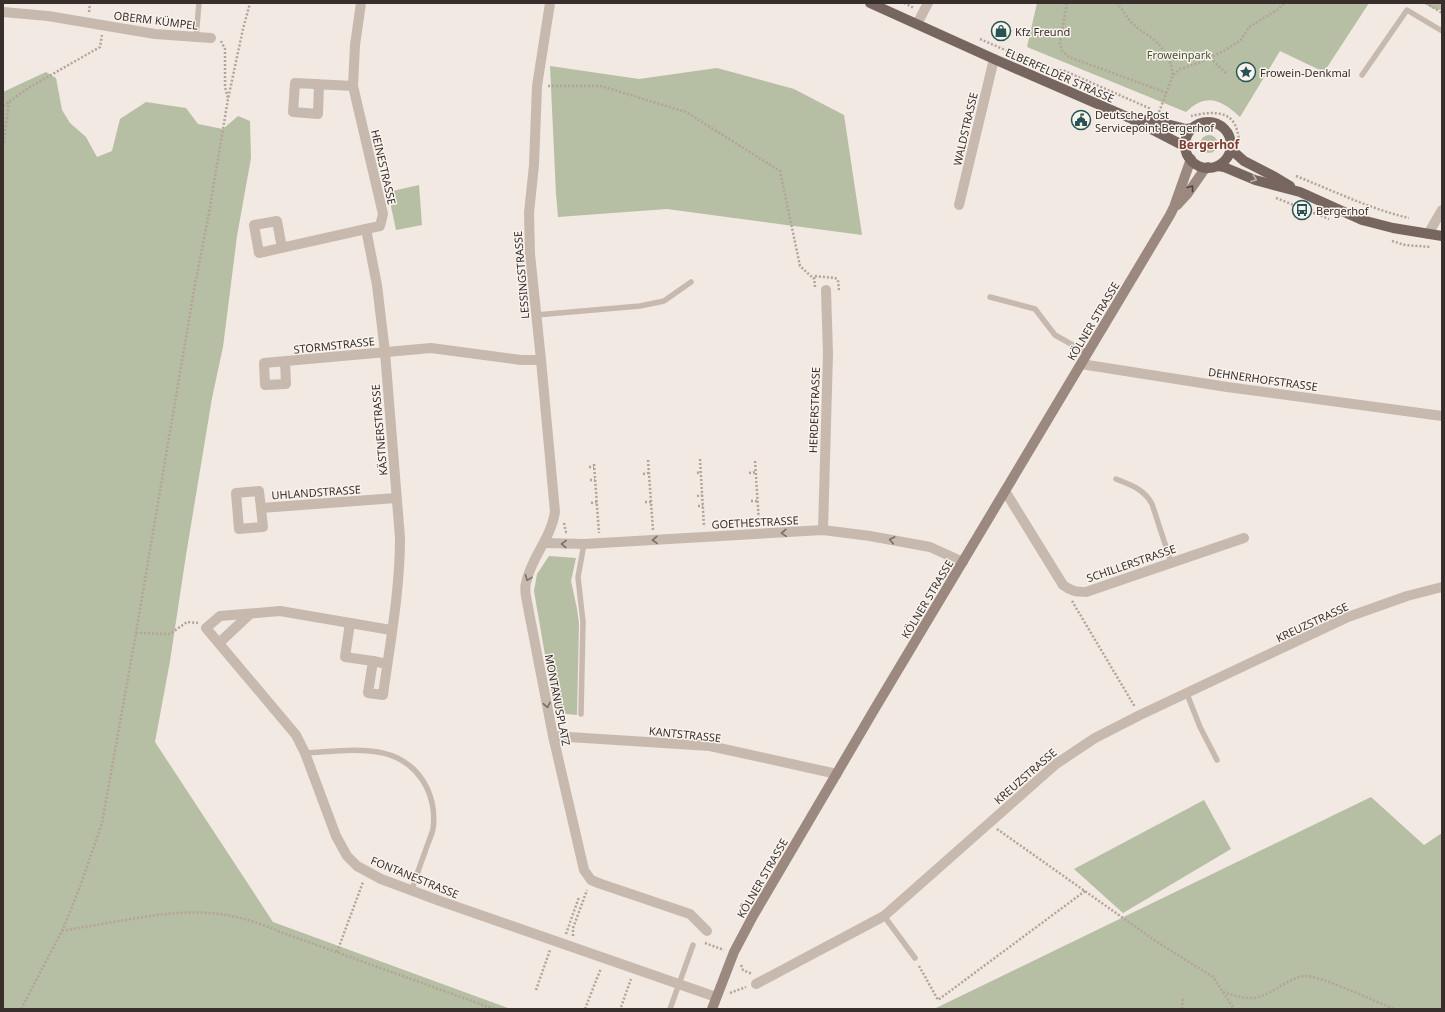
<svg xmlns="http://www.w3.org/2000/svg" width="1445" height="1012" font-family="'Noto Sans',sans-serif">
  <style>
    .green { fill: #b6bea3 }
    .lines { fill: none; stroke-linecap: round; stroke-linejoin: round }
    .path { stroke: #b4a399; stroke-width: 2.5; stroke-dasharray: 2 2; stroke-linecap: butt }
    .service { stroke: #c8b9af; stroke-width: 5.5 }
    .minor { stroke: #c8b9af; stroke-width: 10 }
    .secondary { stroke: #9b8980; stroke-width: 10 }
    .primary { stroke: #77665f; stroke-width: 10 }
    .oneway { stroke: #beb4ae }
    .oneway2 { stroke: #514641 }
    .oneway3 { stroke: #796d67 }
    .labels { text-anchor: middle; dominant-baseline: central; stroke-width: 3; stroke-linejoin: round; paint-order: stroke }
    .street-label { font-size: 11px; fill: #382f2c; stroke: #f9f3ee }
    .poi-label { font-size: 11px; fill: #382f2c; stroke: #f9f3ee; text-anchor: start }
    .park-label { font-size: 11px; fill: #485332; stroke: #f9f3ee }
    .neighbourhood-label { font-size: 12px; font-weight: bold; fill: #7d3e2f; stroke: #f9f3ee }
  </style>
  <rect width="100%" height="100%" fill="#f1e9e2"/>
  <g class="green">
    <path d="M1037 3H1369L1324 72 1280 51 1240 117C1222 100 1206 92 1186 112L1027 47Z"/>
    <polygon points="1423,3 1442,3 1442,10 1434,9"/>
    <polygon points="550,66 639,79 717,68 794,89 844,115 862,235 667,209 558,217 556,194"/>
    <polygon points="46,72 56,78 62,110 70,123 86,137 97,157 112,151 120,119 146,102 186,108 198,124 223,129 238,116 250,121 251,158 237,236 223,347 212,398 186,555 170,661 155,742 273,922 511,1009 3,1009 3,92"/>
    <circle cx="1209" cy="144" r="9"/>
    <polygon points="419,185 422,225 396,230 388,192"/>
    <polygon points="549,556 576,558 571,581 577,609 579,624 577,715 555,713 534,591 537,574"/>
    <polygon points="1371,797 1424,845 1442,833 1442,1009 934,1009"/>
    <polygon points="1204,800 1231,849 1123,913 1074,869"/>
  </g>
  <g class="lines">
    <g class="path">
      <polyline points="904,3 914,8"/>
      <polyline points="1067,3 1060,43 1062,51 1069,57 1167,93"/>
      <path d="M1116 3C1123 9 1126 17 1132 23 1138 29 1145 33 1152 38 1164 48 1171 60 1173 75"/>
      <polyline points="1426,3 1442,13"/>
      <polyline points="89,12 90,3"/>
      <polyline points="980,39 1019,56"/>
      <polyline points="221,41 225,49 225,87 228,98"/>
      <polyline points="1210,58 1227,74"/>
      <polyline points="1044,67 1065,71 1151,109"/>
      <polyline points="548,86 601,86 686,112 780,171 800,266 814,279"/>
      <polyline points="3,106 30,87 100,47 102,35"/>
      <polyline points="1159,112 1173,75 1180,69 1201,62 1222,52 1241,40 1249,27 1277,10 1285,3"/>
      <path d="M1191 116C1204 113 1226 109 1234 123 1237 128 1238 134 1239 139"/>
      <polyline points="3,147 9,102"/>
      <path d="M1296 176C1334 191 1370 209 1409 218"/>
      <polyline points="1276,198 1329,219"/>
      <polyline points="1392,241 1405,245 1431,247"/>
      <polyline points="815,287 814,276 835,278 838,280 839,291"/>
      <polyline points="700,459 704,527"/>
      <polyline points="648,460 653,530"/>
      <polyline points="755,461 759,523"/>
      <polyline points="594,464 599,533"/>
      <polyline points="589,467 594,467"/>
      <polyline points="697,473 701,472"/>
      <polyline points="749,473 756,472"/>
      <polyline points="643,474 649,473"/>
      <polyline points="590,480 595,480"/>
      <polyline points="697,496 702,495"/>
      <polyline points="751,501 757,501"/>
      <polyline points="645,502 651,502"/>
      <polyline points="591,503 597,502"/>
      <polyline points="698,506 703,506"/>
      <polyline points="564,523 566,532 567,532"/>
      <polyline points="1072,601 1135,707"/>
      <polyline points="136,633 170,634 187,622 198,623"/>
      <polyline points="997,829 1157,942 1213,977 1234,1009"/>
      <path d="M62 931C77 928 92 926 107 923 173 912 214 903 278 931L494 1009"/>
      <polyline points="566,934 579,897"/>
      <polyline points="573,936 573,928 587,890"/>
      <polyline points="705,943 724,950"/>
      <polyline points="337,952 363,882"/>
      <polyline points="741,965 743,970 752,974"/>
      <polyline points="919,966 938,1000 1085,891"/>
      <polyline points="536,990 550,950"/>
      <path d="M1223 992C1232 995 1241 998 1250 998 1270 998 1285 979 1304 976 1317 974 1379 1003 1394 1009"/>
      <polyline points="730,993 746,987"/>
      <polyline points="621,1007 631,979"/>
      <polyline points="21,1009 62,931 80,887 102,823 136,633 194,290 209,213 228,99 243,29 250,3"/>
      <polyline points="585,1009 601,968"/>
      <polyline points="1182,1009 1183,997"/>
    </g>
    <g class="service">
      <polyline points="196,37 199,3"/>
      <polyline points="1362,75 1407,10 1442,31"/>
      <polyline points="990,297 1035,309 1055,335 1087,353"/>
      <polyline points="536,315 640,306 664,301 691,282"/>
      <path d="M1116 479C1131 485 1144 489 1152 504L1171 562"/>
      <polyline points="1187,694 1200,727 1217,760"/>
      <polyline points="581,714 583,622 578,577 584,544"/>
      <path d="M305 753C349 751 403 739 427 788 433 801 435 815 433 829 431 837 427 845 425 852 420 865 416 877 412 890"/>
      <polyline points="884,916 915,958"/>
      <polyline points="670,1009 693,945"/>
    </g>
    <g class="minor">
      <path d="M550 3 537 86 534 165 529 213 530 254 541 360 555 512C551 539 531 557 526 583 524 589 526 596 527 602L553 736 584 870 591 880 601 884 690 914 707 931"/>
      <polyline points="3,12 48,16 155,34 211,38"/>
      <polyline points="917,24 928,3"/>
      <polyline points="319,84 318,114 293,112 295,83 353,86"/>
      <polyline points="959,205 994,59"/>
      <path d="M366 229 377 285 385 352 400 538C400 591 390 643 383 695L368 693 373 661 387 664"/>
      <polyline points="1428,234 1442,210"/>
      <polyline points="282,248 277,221 254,225 259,253 366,229 380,226 383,214 353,86 355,45 361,3"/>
      <polyline points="285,362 286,384 265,385 264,363 431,348 521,360 541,360"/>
      <polyline points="1081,364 1227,387 1442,416"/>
      <path d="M1005 491 1063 585C1071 591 1076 592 1086 592L1244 538"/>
      <polyline points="261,508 263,527 239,529 236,493 259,491 261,508 396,498"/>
      <polyline points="823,530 828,354 826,290"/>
      <polyline points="545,543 584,544 823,530 870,536 930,547 963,562"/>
      <polyline points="350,623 345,657 373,661"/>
      <polyline points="391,630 280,611 220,616 206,628 296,735 305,753 336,836 347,856 357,866 381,879 440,901 716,997"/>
      <polyline points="219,643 250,614"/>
      <polyline points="553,736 710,746 837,774"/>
      <polyline points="756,984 884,916 1056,764 1095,738 1140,715 1348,617 1407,596 1442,587"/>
    </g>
    <g class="secondary">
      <polyline points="1177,205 1188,193 1204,170 1208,167"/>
      <polyline points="712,1009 734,952 753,916 874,710 1170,215 1174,207 1191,159"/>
    </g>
    <g class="primary">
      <polyline points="870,3 994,59 1132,119 1186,147"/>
      <polyline points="1136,119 1159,122 1186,129 1193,128"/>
      <circle cx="1208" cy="145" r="23"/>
      <polyline points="1231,146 1235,153 1244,161 1275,177 1290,186"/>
      <polyline points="1218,166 1224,167 1255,180 1300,192 1362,220 1393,228 1442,236"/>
    </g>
  </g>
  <defs><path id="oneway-chevron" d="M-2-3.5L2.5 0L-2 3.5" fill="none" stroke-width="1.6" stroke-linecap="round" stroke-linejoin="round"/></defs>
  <use class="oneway" href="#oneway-chevron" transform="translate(1254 179) rotate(20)"/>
  <use class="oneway2" href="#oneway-chevron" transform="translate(1191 188) rotate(-53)"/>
  <g class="oneway3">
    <use href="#oneway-chevron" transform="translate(784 533) rotate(177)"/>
    <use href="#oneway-chevron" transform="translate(655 540) rotate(177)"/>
    <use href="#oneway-chevron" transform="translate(892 540) rotate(-169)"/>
    <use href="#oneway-chevron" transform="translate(564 544) rotate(-178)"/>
    <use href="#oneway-chevron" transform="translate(528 578) rotate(111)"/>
    <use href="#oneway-chevron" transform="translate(547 705) rotate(79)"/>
  </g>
  <defs>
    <symbol id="shop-ring" viewBox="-11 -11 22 22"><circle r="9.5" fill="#f9f3ee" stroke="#265354" stroke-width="1.5"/><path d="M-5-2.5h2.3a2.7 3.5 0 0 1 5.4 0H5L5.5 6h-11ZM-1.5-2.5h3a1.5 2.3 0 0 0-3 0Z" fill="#265354"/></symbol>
    <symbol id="sight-ring" viewBox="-11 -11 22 22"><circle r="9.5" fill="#f9f3ee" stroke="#265354" stroke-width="1.5"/><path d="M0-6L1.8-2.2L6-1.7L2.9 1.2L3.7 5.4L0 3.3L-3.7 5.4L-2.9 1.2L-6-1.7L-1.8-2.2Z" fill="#265354"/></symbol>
    <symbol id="civic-ring" viewBox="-11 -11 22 22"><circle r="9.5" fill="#f9f3ee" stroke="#265354" stroke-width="1.5"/><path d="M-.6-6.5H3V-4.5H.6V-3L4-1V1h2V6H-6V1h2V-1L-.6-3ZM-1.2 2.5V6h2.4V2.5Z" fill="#265354"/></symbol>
    <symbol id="bus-ring" viewBox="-11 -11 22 22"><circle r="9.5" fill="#f9f3ee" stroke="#265354" stroke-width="1.5"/><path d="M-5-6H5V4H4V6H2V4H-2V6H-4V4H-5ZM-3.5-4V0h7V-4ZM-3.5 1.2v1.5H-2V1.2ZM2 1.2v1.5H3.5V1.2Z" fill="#265354"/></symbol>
  </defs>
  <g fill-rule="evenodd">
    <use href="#shop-ring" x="990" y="20" width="22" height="22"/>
    <use href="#sight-ring" x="1235" y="61" width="22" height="22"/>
    <use href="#civic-ring" x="1070" y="109" width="22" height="22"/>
    <use href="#bus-ring" x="1291" y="199" width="22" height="22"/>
  </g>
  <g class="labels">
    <g class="street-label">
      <text transform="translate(156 20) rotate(7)">OBERM KÜMPEL</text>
      <text transform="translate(1060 75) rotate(24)">ELBERFELDER STRASSE</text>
      <text transform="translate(965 129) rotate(-77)">WALDSTRASSE</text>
      <text transform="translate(384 167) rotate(77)">HEINESTRASSE</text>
      <text transform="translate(521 275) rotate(-95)">LESSINGSTRASSE</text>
      <text transform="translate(1093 321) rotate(-59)">KÖLNER STRASSE</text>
      <text transform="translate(334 345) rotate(-6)">STORMSTRASSE</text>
      <text transform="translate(1263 379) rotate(8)">DEHNERHOFSTRASSE</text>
      <text transform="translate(814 410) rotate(-88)">HERDERSTRASSE</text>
      <text transform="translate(379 430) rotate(-95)">KÄSTNERSTRASSE</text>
      <text transform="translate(316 492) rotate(-4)">UHLANDSTRASSE</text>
      <text transform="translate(755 522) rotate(-3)">GOETHESTRASSE</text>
      <text transform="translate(1131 563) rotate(-19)">SCHILLERSTRASSE</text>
      <text transform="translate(927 599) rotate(-59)">KÖLNER STRASSE</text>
      <text transform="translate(1312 622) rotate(-25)">KREUZSTRASSE</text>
      <text transform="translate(558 700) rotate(79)">MONTANUSPLATZ</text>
      <text transform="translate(685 734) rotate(6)">KANTSTRASSE</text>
      <text transform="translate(1025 776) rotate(-41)">KREUZSTRASSE</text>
      <text transform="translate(415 877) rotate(22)">FONTANESTRASSE</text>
      <text transform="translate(762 878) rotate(-60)">KÖLNER STRASSE</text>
    </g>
    <g class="poi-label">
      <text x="1015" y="31">Kfz Freund</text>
      <text x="1260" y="72">Frowein-Denkmal</text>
      <text x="1095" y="114">Deutsche Post<tspan x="1095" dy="13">Servicepoint Bergerhof</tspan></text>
      <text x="1316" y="210">Bergerhof</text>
    </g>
    <g class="park-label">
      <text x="1179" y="54">Froweinpark</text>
    </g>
    <g class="neighbourhood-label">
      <text x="1209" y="144">Bergerhof</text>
    </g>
  </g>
  <rect width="1445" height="1012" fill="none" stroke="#382f2c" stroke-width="8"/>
</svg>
